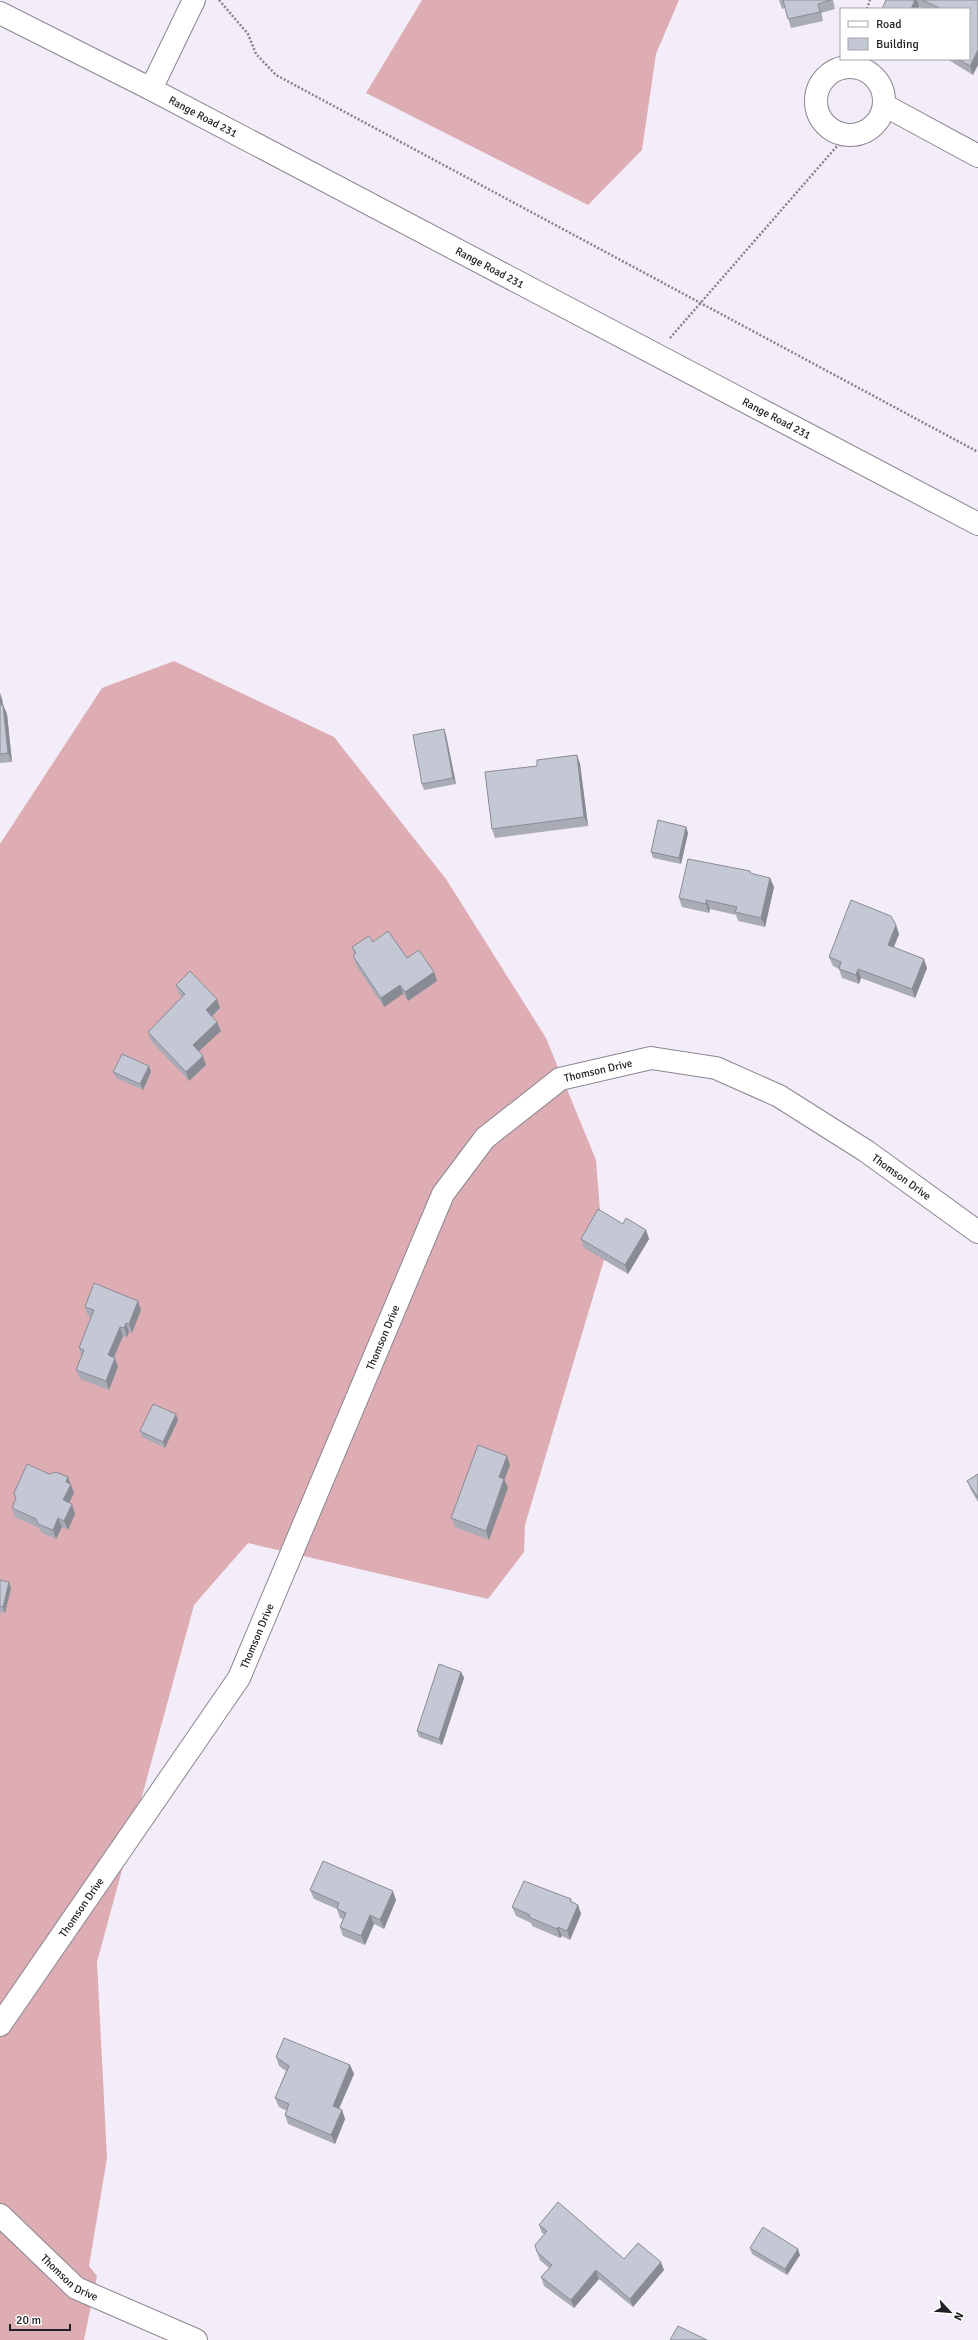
<svg xmlns="http://www.w3.org/2000/svg" width="978" height="2340" font-family="Signika,sans-serif">
  <style>
    .forest { fill: #deadb4 }
    .lines { fill: none; stroke-linecap: round; stroke-linejoin: round }
    .street-casing { stroke: #8b8591; stroke-width: 24 }
    .secondary-casing { stroke: #8b8591; stroke-width: 24 }
    .path { stroke: #86828a; stroke-width: 2.5; stroke-dasharray: 2 2; stroke-linecap: butt }
    .street { stroke: #fff; stroke-width: 22 }
    .secondary { stroke: #fff; stroke-width: 22 }
    .wall { fill: #a9abb6 }
    .shaded-wall { fill: #898b94 }
    .building { fill: #c4c7d4; stroke: #898b94 }
    .labels { text-anchor: middle; dominant-baseline: central; stroke-width: 3; stroke-linejoin: round; paint-order: stroke }
    .street-label { font-size: 11px; fill: #232025; stroke: #fff }
  </style>
  <rect width="100%" height="100%" fill="#f3edf9"/>
  <g class="forest">
    <polygon points="422,0 679,0 656,54 642,150 588,205 366,93"/>
    <polygon points="174,661 334,737 446,879 546,1038 596,1160 604,1260 525,1525 524,1552 488,1599 248,1543 194,1605 97,1962 107,2158 89,2266 97,2276 84,2340 0,2340 0,844 102,688"/>
  </g>
  <g class="lines">
    <defs>
      <g id="street">
        <circle cx="850" cy="101" r="34"/>
        <polyline points="151,89 194,0"/>
        <polyline points="884,105 978,156"/>
        <path id="s1" d="M0 2025 239 1678 443 1194 485 1138 560 1079 651 1058 716 1068 779 1096 866 1151 978 1232"/>
        <path id="s2" d="M0 2215 76 2288 196 2340"/>
      </g>
      <g id="secondary">
        <path id="s3" d="M0 13 151 89 978 524"/>
      </g>
    </defs>
    <use href="#street" class="street-casing"/>
    <use href="#secondary" class="secondary-casing"/>
    <g class="path">
      <polyline points="219,0 248,34 256,54 276,75 978,452"/>
      <polyline points="867,9 870,0"/>
      <polyline points="850,67 851,59"/>
      <polyline points="670,338 838,145 843,134"/>
    </g>
    <use href="#street" class="street"/>
    <use href="#secondary" class="secondary"/>
  </g>
  <g class="wall">
    <polygon points="779,0 833,0 835,9 821,13 823,21 791,28 785,8 782,9"/>
    <polygon points="886,0 978,0 973,75 947,59 969,59 969,9 925,9 919,7"/>
    <polygon points="0,693 2,699 3,705 7,714 12,762 0,763"/>
    <polygon points="444,729 446,735 456,784 424,790 422,784"/>
    <polygon points="577,755 580,764 588,826 495,838 492,829 537,766"/>
    <polygon points="686,827 688,833 681,864 653,858 651,852"/>
    <polygon points="750,871 751,874 770,878 774,887 765,927 738,921 736,915 710,909 709,913 682,907 679,898"/>
    <polygon points="896,925 899,934 894,947 927,968 915,998 861,978 859,984 842,978 839,969 833,966 829,957"/>
    <polygon points="373,942 407,958 434,972 437,981 408,1001 403,994 384,1007 356,965 353,956 354,955 352,947"/>
    <polygon points="176,985 220,1008 212,1016 221,1031 199,1051 206,1065 189,1081 151,1041 148,1032 182,997 179,994"/>
    <polygon points="149,1066 151,1072 143,1090 116,1078 113,1072"/>
    <polygon points="623,1224 646,1230 649,1239 628,1274 584,1248 581,1239"/>
    <polygon points="85,1307 141,1310 132,1333 129,1332 127,1337 123,1336 114,1358 118,1367 109,1390 80,1379 76,1370 82,1356 79,1348 91,1317 88,1316"/>
    <polygon points="178,1420 165,1448 142,1437 140,1431"/>
    <polygon points="507,1456 510,1465 504,1479 508,1488 489,1540 455,1527 451,1518"/>
    <polygon points="49,1474 68,1477 74,1493 69,1503 75,1514 68,1530 62,1527 56,1539 42,1533 39,1528 15,1517 12,1508 16,1498"/>
    <polygon points="978,1474 978,1502 971,1490 967,1481"/>
    <polygon points="0,1580 11,1588 5,1613 0,1612"/>
    <polygon points="461,1672 464,1678 442,1745 419,1737 417,1731"/>
    <polygon points="310,1890 396,1900 384,1929 374,1924 365,1945 343,1936 340,1927 343,1919 340,1918 337,1909 314,1899"/>
    <polygon points="571,1899 572,1902 578,1905 581,1914 570,1940 562,1936 560,1938 532,1926 531,1923 516,1916 512,1907"/>
    <polygon points="276,2057 350,2065 354,2074 339,2109 342,2110 345,2119 335,2144 288,2124 285,2115 287,2111 279,2107 275,2098 286,2071 279,2066"/>
    <polygon points="539,2225 624,2259 664,2270 633,2307 599,2279 574,2308 544,2286 541,2277 549,2268 540,2260 537,2252 544,2234 542,2233"/>
    <polygon points="750,2248 800,2255 787,2275 752,2254"/>
  </g>
  <g class="shaded-wall">
    <polygon points="915,0 917,0 919,7 918,9 911,9"/>
    <polygon points="818,4 821,13 823,21 820,12"/>
    <polygon points="978,50 978,65 973,75 970,66"/>
    <polygon points="0,693 2,699 4,714 1,705"/>
    <polygon points="3,705 7,714 12,762 8,753"/>
    <polygon points="444,729 446,735 456,784 453,778"/>
    <polygon points="577,755 580,764 588,826 584,817"/>
    <polygon points="686,827 688,833 681,864 679,858"/>
    <polygon points="770,878 774,887 765,927 761,918"/>
    <polygon points="706,900 710,909 709,913 706,904"/>
    <polygon points="896,925 899,934 891,954 888,945"/>
    <polygon points="924,959 927,968 915,998 912,989"/>
    <polygon points="858,969 861,978 859,984 856,975"/>
    <polygon points="434,972 437,981 408,1001 405,992"/>
    <polygon points="400,985 403,994 384,1007 381,998"/>
    <polygon points="217,999 220,1008 209,1019 206,1010"/>
    <polygon points="217,1022 221,1031 196,1054 193,1045"/>
    <polygon points="203,1056 206,1065 189,1081 186,1072"/>
    <polygon points="149,1066 151,1072 143,1090 140,1084"/>
    <polygon points="646,1230 649,1239 628,1274 625,1265"/>
    <polygon points="138,1301 141,1310 132,1333 129,1324"/>
    <polygon points="126,1323 129,1332 127,1337 124,1328"/>
    <polygon points="120,1327 123,1336 111,1364 108,1355"/>
    <polygon points="115,1358 118,1367 109,1390 106,1381"/>
    <polygon points="176,1414 178,1420 165,1448 163,1442"/>
    <polygon points="507,1456 510,1465 502,1486 499,1477"/>
    <polygon points="68,1477 74,1493 66,1509 63,1500 66,1482"/>
    <polygon points="504,1479 508,1488 489,1540 486,1531"/>
    <polygon points="72,1504 75,1514 68,1530 64,1521"/>
    <polygon points="58,1518 62,1527 56,1539 53,1530"/>
    <polygon points="9,1582 11,1588 5,1613 3,1607"/>
    <polygon points="461,1672 464,1678 442,1745 439,1739"/>
    <polygon points="393,1891 396,1900 384,1929 380,1920"/>
    <polygon points="578,1905 581,1914 570,1940 567,1931"/>
    <polygon points="370,1915 374,1924 365,1945 361,1936"/>
    <polygon points="558,1927 562,1936 560,1938 557,1929"/>
    <polygon points="350,2065 354,2074 336,2115 333,2106"/>
    <polygon points="342,2110 345,2119 335,2144 331,2135"/>
    <polygon points="798,2249 800,2255 787,2275 785,2269"/>
    <polygon points="661,2262 664,2270 633,2307 630,2299"/>
    <polygon points="596,2270 599,2279 574,2308 571,2300"/>
  </g>
  <g class="building">
    <polygon points="783,0 831,0 818,4 820,12 788,19"/>
    <polygon points="886,0 915,0 911,9 882,9"/>
    <polygon points="922,0 978,0 978,50 970,66 958,59 969,59 969,9 942,9"/>
    <polygon points="0,697 1,705 3,705 8,753 0,754"/>
    <polygon points="444,729 453,778 422,784 413,735"/>
    <polygon points="577,755 584,817 492,829 485,772 537,766 537,760"/>
    <polygon points="658,820 686,827 679,858 651,852"/>
    <polygon points="688,859 750,871 750,873 770,878 761,918 735,912 737,907 706,900 706,904 679,898"/>
    <polygon points="851,900 891,916 896,925 888,945 924,959 912,989 858,969 856,975 839,969 841,962 829,957"/>
    <polygon points="388,931 407,958 419,950 434,972 405,992 400,985 381,998 353,956 356,953 352,947 369,936 373,942"/>
    <polygon points="190,971 217,999 206,1010 217,1022 193,1045 203,1056 186,1072 148,1032 185,994 176,985"/>
    <polygon points="122,1054 149,1066 140,1084 113,1072"/>
    <polygon points="598,1209 623,1224 626,1218 646,1230 625,1265 581,1239"/>
    <polygon points="94,1283 138,1301 129,1324 126,1323 124,1328 120,1327 108,1355 115,1358 106,1381 76,1370 84,1350 79,1348 94,1310 85,1307"/>
    <polygon points="153,1404 176,1414 163,1442 140,1431"/>
    <polygon points="478,1445 507,1456 499,1477 504,1479 486,1531 451,1518"/>
    <polygon points="27,1464 49,1474 56,1472 68,1477 66,1482 71,1484 63,1500 72,1504 64,1521 58,1518 53,1530 38,1524 36,1519 12,1508 16,1498 14,1493"/>
    <polygon points="978,1474 978,1498 967,1481"/>
    <polygon points="0,1580 9,1582 3,1607 0,1606"/>
    <polygon points="439,1664 461,1672 439,1739 417,1731"/>
    <polygon points="323,1861 393,1891 380,1920 370,1915 361,1936 340,1927 346,1913 337,1909 339,1903 310,1890"/>
    <polygon points="524,1881 571,1899 570,1901 578,1905 567,1931 558,1927 557,1929 529,1917 530,1915 512,1907"/>
    <polygon points="284,2038 350,2065 333,2106 342,2110 331,2135 285,2115 289,2104 275,2098 289,2066 276,2057"/>
    <polygon points="558,2202 624,2259 638,2243 661,2262 630,2299 596,2270 571,2300 541,2277 552,2265 537,2252 535,2245 547,2231 539,2225"/>
    <polygon points="763,2227 798,2249 785,2269 750,2248"/>
    <polygon points="678,2326 707,2340 670,2340"/>
  </g>
  <g class="labels">
    <g class="street-label">
      <text stroke="none"><textPath href="#s3" startOffset="228">Range Road 231</textPath></text>
      <text stroke="none"><textPath href="#s3" startOffset="552">Range Road 231</textPath></text>
      <text stroke="none"><textPath href="#s3" startOffset="876">Range Road 231</textPath></text>
      <text stroke="none"><textPath href="#s1" startOffset="1151">Thomson Drive</textPath></text>
      <text stroke="none"><textPath href="#s1" startOffset="1487">Thomson Drive</textPath></text>
      <text stroke="none"><textPath href="#s1" startOffset="791">Thomson Drive</textPath></text>
      <text stroke="none"><textPath href="#s1" startOffset="467">Thomson Drive</textPath></text>
      <text stroke="none"><textPath href="#s1" startOffset="143">Thomson Drive</textPath></text>
      <text stroke="none"><textPath href="#s2" startOffset="94">Thomson Drive</textPath></text>
    </g>
  </g>
  <rect x="840" y="8" width="130" height="52" fill="#ffffff" stroke="#a7a6a8"/>
  <rect x="848" y="21" width="20" height="6" fill="#ffffff" stroke="#a7a6a8"/>
  <text x="876" y="28" font-size="12" fill="#232025">Road</text>
  <rect x="848" y="38" width="20" height="12" fill="#c4c7d4" stroke="#a7a6a8"/>
  <text x="876" y="48" font-size="12" fill="#232025">Building</text>
  <g transform="translate(950 2312) rotate(116)" stroke="#ffffff" stroke-width="3" paint-order="stroke">
  <path d="M0-3L7 15L0 10L-7 15Z" fill="#232025"/>
  <text y="-6" font-size="11" font-weight="bold" text-anchor="middle" fill="#232025">N</text>
  </g>
  <path d="M10 2324v6h60v-6" fill="none" stroke="#232025" stroke-width="2"/>
  <text x="16" y="2324" font-size="12" fill="#232025" stroke="#ffffff" stroke-width="3" paint-order="stroke">20 m</text>
</svg>
